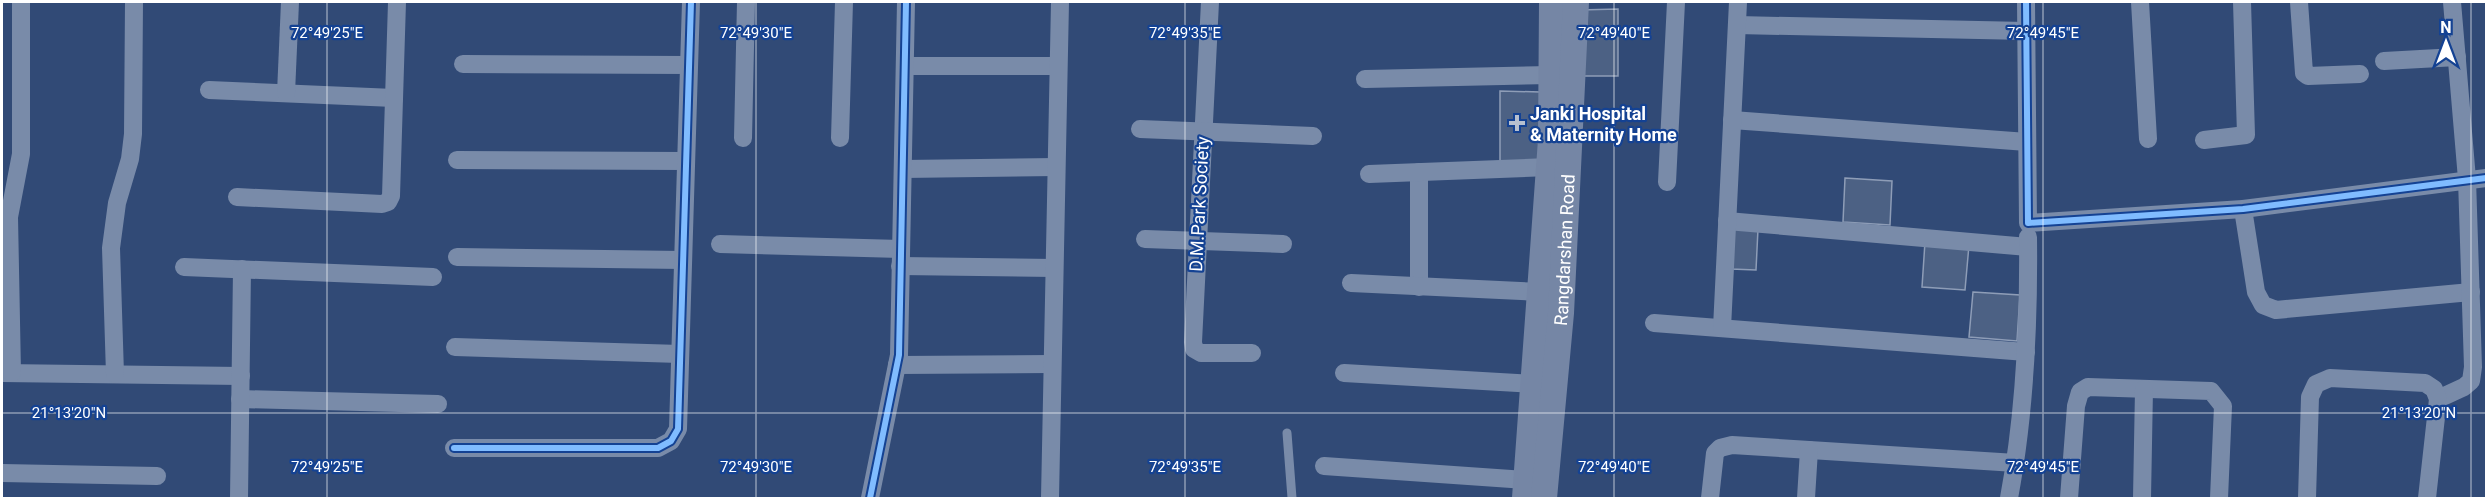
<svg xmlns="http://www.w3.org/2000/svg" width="2488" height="500" font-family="Roboto,sans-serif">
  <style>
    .building { fill: #4c6184; stroke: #8e9db7; stroke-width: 1.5 }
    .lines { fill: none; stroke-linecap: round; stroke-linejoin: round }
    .lane { stroke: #798ba9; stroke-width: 9 }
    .street { stroke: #798ba9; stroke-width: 18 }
    .secondary { stroke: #7586a5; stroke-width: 26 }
    .cycleway-casing { stroke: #144293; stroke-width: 10 }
    .cycleway { stroke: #80bcff; stroke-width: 6 }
    .ticks { fill: none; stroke: #fff; stroke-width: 1.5; stroke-opacity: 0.45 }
    .poi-dot { fill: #b7c0cf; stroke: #144293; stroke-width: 2 }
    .labels { text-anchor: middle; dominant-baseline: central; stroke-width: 4.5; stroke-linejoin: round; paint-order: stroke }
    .poi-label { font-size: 18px; font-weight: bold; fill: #fff; stroke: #144293; text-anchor: start }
    .street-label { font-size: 18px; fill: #fff; stroke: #144293 }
    .ticks-label { font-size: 15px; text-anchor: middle; fill: #fff; stroke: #144293; stroke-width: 4.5; stroke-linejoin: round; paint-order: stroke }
  </style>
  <rect width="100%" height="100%" fill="#314a76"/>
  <g class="building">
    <polygon points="1618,9 1618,76 1579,76 1579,10"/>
    <polygon points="1500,91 1540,92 1539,164 1500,164"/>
    <polygon points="1845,178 1892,181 1890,225 1843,222"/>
    <polygon points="1733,228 1758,229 1756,270 1731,269"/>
    <polygon points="1925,242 1969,245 1965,290 1922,287"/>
    <polygon points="1973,292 2020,295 2017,341 1969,337"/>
  </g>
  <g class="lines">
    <polyline class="lane" points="1287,433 1292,498"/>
    <g class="street">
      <polyline points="1210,2 1193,342 1194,349 1201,353 1252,353"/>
      <polyline points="2026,2 2028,223 2243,209 2486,178"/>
      <polyline points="2140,2 2148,139"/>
      <polyline points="2299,2 2304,73 2308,76 2360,74"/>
      <polyline points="1737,25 2026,31"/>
      <polyline points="2384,61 2457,57"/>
      <polyline points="463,64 689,65"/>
      <polyline points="905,66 1058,66"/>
      <polyline points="1365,79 1551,75"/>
      <polyline points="209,90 394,98"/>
      <polyline points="286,93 290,2"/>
      <polyline points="1732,120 2027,142"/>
      <polyline points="1140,129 1313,136"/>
      <polyline points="743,138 746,2"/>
      <polyline points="840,138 844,2"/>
      <polyline points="2204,140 2246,135 2242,2"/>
      <polyline points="457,160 686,161"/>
      <polyline points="903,169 1056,167"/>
      <polyline points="1419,172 1419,287"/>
      <polyline points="1369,174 1549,167"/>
      <polyline points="1667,182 1676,2"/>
      <polyline points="237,197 382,204 388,202 391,196 397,2"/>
      <polyline points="2243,209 2256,292 2263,305 2276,310 2471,292"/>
      <polyline points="1727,221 2028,247"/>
      <polyline points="1145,239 1283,244"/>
      <polyline points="720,244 901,249"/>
      <polyline points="457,257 683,260"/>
      <polyline points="900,266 1054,268"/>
      <polyline points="184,267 433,277"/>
      <polyline points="1351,283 1540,292"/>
      <polyline points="1654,323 2026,352"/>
      <polyline points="1722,328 1738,2"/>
      <polyline points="455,347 680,354"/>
      <polyline points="897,365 1052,364"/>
      <polyline points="2,373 241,376"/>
      <polyline points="12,373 9,217 21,154 21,2"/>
      <polyline points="1344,373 1533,384"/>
      <polyline points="115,374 111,248 117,203 130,159 133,134 134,2"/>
      <polyline points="240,399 438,404"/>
      <polyline points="2438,399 2464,387 2471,381 2473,367 2467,179 2452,2"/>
      <polyline points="454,448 658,448 671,441 678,429 691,2"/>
      <polyline points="1324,466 1526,480"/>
      <polyline points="2,473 157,476"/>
      <polyline points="239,498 242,269"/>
      <polyline points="870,498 899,355 906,2"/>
      <polyline points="1050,498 1060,2"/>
      <polyline points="1710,498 1715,453 1720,448 1732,445 2016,463"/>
      <polyline points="1806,498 1809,450"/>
      <path d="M2009 498C2025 413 2029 324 2028 237"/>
      <polyline points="2069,498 2076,406 2080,392 2088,387 2211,391 2223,406 2219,498"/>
      <polyline points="2142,498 2144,389"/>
      <polyline points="2307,498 2310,397 2316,384 2330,378 2425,383 2434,389 2438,399 2427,498"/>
    </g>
    <g class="secondary">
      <polyline points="1525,498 1551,140 1552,2"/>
      <path id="s1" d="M1544 498 1561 313 1576 2"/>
    </g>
    <defs>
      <g id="cycleway">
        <polyline points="2026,2 2028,223 2243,209 2486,178"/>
        <polyline points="454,448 658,448 671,441 678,429 691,2"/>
        <polyline points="870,498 899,355 906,2"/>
      </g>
    </defs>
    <use href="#cycleway" class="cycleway-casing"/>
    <use href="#cycleway" class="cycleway"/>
  </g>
  <path class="ticks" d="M327 2V498M756 2V498M1185 2V498M1614 2V498M2043 2V498M2471 2V498M2 413H2486"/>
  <path class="poi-dot" d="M1514 114h6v6h6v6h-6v6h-6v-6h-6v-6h6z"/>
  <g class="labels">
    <g class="poi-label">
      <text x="1530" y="113">Janki Hospital<tspan x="1530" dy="21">&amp; Maternity Home</tspan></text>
    </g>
    <g class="street-label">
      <text transform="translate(1199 204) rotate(-87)">D.M.Park Society</text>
      <text stroke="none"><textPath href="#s1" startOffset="249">Rangdarshan Road</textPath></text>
    </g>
  </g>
  <g class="ticks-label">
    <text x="327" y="38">72°49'25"E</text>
    <text x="756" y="38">72°49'30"E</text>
    <text x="1185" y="38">72°49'35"E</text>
    <text x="1614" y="38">72°49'40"E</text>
    <text x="2043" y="38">72°49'45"E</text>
    <text x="69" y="418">21°13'20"N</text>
    <text x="2419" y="418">21°13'20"N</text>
    <text x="327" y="472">72°49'25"E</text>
    <text x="756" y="472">72°49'30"E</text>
    <text x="1185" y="472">72°49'35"E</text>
    <text x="1614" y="472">72°49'40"E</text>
    <text x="2043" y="472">72°49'45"E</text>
  </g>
  <rect width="2488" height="500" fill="none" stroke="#ffffff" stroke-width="6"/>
  <g transform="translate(2446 42)" stroke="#144293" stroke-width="4.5" paint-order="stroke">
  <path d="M0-4.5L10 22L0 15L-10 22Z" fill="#ffffff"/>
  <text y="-9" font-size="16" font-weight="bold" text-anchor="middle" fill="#ffffff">N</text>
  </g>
</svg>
